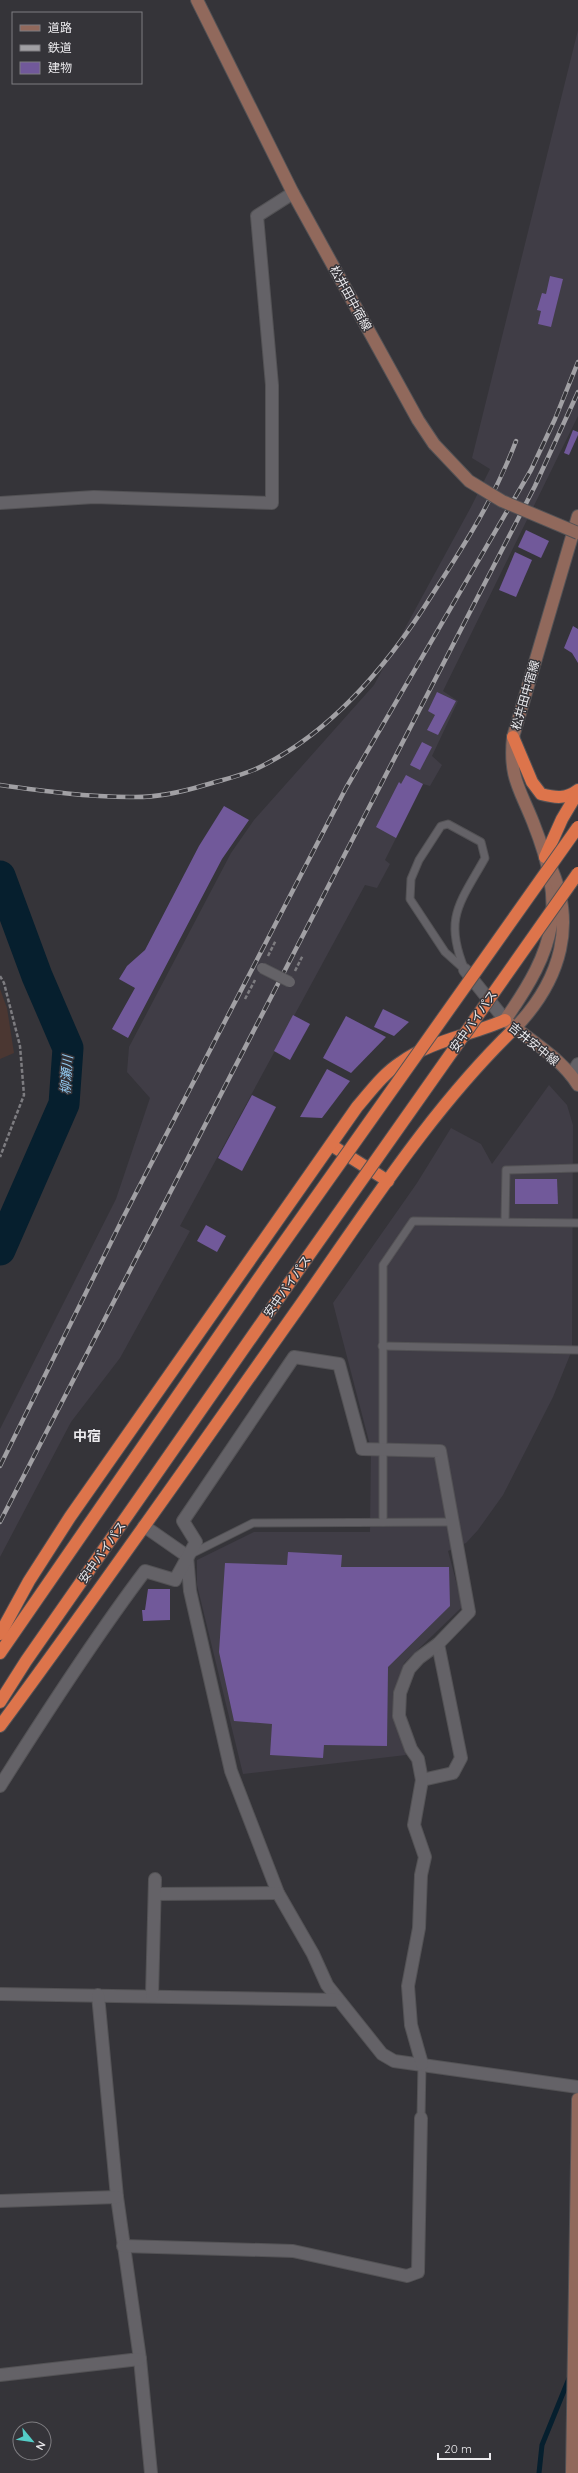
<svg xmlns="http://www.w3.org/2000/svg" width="578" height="2473" font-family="Quicksand,'Noto Sans JP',sans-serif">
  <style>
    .built { fill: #403d46 }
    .industrial { fill: #4b3732 }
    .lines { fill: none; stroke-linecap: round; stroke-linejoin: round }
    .stream { stroke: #061f2e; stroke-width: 5 }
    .river { stroke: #061f2e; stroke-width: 31 }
    .building { fill: #71599a }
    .service-casing { stroke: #535255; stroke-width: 9 }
    .minor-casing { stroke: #535255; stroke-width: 14 }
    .tertiary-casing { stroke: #535255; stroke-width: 14 }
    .secondary-casing { stroke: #535255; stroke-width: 14 }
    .trunk-casing { stroke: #535255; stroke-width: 14 }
    .path { stroke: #7d7c80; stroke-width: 2.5; stroke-dasharray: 4 2; stroke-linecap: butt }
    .service { stroke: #646267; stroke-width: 7 }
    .minor { stroke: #646267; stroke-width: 12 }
    .tertiary { stroke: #646267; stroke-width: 12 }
    .secondary { stroke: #91695c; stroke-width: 12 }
    .trunk { stroke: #dd744b; stroke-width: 12 }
    .rail-casing { stroke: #a1a0a4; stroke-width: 4.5 }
    .rail { stroke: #353439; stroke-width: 3; stroke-dasharray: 9; stroke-linecap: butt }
    .pedestrian-bridge-casing { stroke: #535255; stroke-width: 12; stroke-linecap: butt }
    .secondary-bridge-casing { stroke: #535255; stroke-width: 14; stroke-linecap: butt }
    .trunk-bridge-casing { stroke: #535255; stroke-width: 14; stroke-linecap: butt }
    .pedestrian-bridge { stroke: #646267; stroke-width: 10 }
    .secondary-bridge { stroke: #91695c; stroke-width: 12 }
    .trunk-bridge { stroke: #dd744b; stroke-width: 12 }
    .labels { text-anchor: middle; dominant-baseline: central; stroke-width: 3; stroke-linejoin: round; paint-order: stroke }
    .street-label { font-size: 12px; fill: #ebeaed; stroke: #353439 }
    .water-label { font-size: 13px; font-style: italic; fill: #92cbf2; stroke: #353439 }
    .quarter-label { font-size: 14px; font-weight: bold; fill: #ebeaed; stroke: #353439 }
  </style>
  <rect width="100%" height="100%" fill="#353439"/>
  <g class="built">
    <polygon points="578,30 578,416 443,691 458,701 432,756 442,765 430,786 423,784 385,860 390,864 377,888 365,885 180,1226 190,1231 120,1358 71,1422 0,1557 0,1429 116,1199 150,1098 127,1072 129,1047 231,853 254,820 374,685 471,507 490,469 472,458"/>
    <polygon points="549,1085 567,1105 573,1125 572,1350 553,1397 503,1495 478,1530 466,1543 448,1551 461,1600 461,1608 404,1663 394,1691 394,1715 406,1755 243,1774 197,1585 197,1560 254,1532 370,1532 371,1449 333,1303 417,1183 451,1128 481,1144 492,1164"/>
  </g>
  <polygon class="industrial" points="0,989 7,1008 14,1053 0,1059"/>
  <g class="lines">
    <polyline class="stream" points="539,2473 542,2445 570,2376"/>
    <polyline class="river" points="0,876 37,976 68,1048 64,1104 0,1250"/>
  </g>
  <g class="building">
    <polygon points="550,276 563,279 551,327 538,324 541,311 537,310 542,293 546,294"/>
    <polygon points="573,430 578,432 578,435 569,455 564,453"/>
    <polygon points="526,530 549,541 541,558 518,547"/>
    <polygon points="515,552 532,560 516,597 499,590"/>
    <polygon points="573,626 578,629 578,663 572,653 564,648"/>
    <polygon points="437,692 456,701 438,735 427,730 435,715 428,711"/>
    <polygon points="422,742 432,747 420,770 410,765"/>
    <polygon points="406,775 423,784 396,838 376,827 399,782 401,784"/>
    <polygon points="224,806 249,820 222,859 128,1038 112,1029 135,988 119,979 127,966 145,950 199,846"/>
    <polygon points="383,1009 409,1022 394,1036 374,1027"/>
    <polygon points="293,1015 310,1024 290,1060 274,1051"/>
    <polygon points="346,1016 386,1037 351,1073 323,1058"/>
    <polygon points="327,1069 350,1081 322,1118 300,1117"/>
    <polygon points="252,1095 276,1107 242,1171 218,1158"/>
    <polygon points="515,1179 557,1179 558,1204 515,1204"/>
    <polygon points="206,1225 226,1236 217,1252 197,1241"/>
    <polygon points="288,1552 342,1555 341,1567 449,1567 450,1606 388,1667 387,1746 324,1745 323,1758 270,1755 272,1724 234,1721 219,1652 225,1563 287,1565"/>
    <polygon points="148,1589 170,1589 170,1620 143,1621 142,1610 145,1610"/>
  </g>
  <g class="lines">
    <defs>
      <g id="service">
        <path d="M448 824 481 842 485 858C460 903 443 918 465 970L445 952 410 899 411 879 419 860 441 826Z"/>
        <polyline points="505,1221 506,1170 578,1168"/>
        <polyline points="382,1346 578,1350"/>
        <polyline points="383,1522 383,1265 413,1221 578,1223"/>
        <polyline points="191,1554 253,1523 453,1522"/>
        <polyline points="421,2118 422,2064"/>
      </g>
      <g id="minor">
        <polyline points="0,503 94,497 272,503 272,385 257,216 293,193"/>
        <polyline points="571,1075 578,1064"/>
        <polyline points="144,1526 187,1556 190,1591 231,1771 278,1893 313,1954 327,1985 382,2054 394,2061 578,2087"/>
        <polyline points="422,1780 453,1773 461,1758 438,1644"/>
        <path d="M0 1786C46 1713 93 1640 145 1571L175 1580 196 1542 183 1521 294 1357 339 1364 362 1449 440 1451 469 1612 438 1644 419 1658 409 1669 400 1693 399 1716 411 1749 418 1759 422 1780 414 1825 425 1857 421 1875 419 1928 408 1986 411 2025 422 2064"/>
        <polyline points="155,1894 278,1893"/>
        <polyline points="0,1994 338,2000"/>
        <polyline points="98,1995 117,2197 140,2359 151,2473"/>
        <polyline points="152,1996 155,1879"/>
        <polyline points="0,2201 117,2197"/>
        <polyline points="123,2246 293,2251 407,2276 418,2272 421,2118"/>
        <polyline points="0,2375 140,2359"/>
      </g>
      <polyline id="tertiary" points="465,970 505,1020"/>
      <g id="secondary">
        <polyline points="197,0 293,193 418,420 434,444"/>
        <path d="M578 516 513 737C509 777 519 787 533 822 567 908 556 947 505 1020 530 1040 561 1058 578 1085"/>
        <path d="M515 1028C561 980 578 923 548 861"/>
        <polyline points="572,2473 578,2099"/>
      </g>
      <g id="trunk">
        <path d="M513 737 532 782 541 794C556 798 566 799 578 790"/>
        <polyline points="545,857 562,819 578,792"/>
        <polyline points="331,1145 388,1181"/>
        <path d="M0 1634 29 1581 70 1517 357 1107C370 1092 383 1074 400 1063 430 1041 471 1035 505 1020"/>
        <polyline points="0,1653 268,1265"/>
        <polyline points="0,1702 26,1661 290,1282"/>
        <path d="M0 1726C102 1588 200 1447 299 1307 367 1211 430 1110 515 1028"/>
      </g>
    </defs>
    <use href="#service" class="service-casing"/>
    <use href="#minor" class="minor-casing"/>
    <use href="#tertiary" class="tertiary-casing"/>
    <use href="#secondary" class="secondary-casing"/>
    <use href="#trunk" class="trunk-casing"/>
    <g class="path">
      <polyline points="268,956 276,940"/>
      <polyline points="295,971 303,955"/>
      <polyline points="0,976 4,983 20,1046 24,1095 0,1157"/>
      <polyline points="245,999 255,980"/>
    </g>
    <use href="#service" class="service"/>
    <use href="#minor" class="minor"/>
    <use href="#tertiary" class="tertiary"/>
    <use href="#secondary" class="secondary"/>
    <use href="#trunk" class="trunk"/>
    <defs>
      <g id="rail">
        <path d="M0 785C43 791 87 797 130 797 155 798 182 792 205 785 225 779 246 775 264 765 335 729 390 662 432 595 465 544 494 499 516 441"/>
        <polyline points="0,1466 124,1216 346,788 531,470 555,419 578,362"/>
        <polyline points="0,1522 535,486 578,392"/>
      </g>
    </defs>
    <use href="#rail" class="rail-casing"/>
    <use href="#rail" class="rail"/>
    <defs>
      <polyline id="pedestrian-bridge" points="262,968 290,982"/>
      <polyline id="secondary-bridge" points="434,444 469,481 502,501 578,533"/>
      <g id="trunk-bridge">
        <polyline points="268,1265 578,827"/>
        <polyline points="290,1282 578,873"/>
      </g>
    </defs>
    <use href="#pedestrian-bridge" class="pedestrian-bridge-casing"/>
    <use href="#secondary-bridge" class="secondary-bridge-casing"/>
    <use href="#trunk-bridge" class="trunk-bridge-casing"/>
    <use href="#pedestrian-bridge" class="pedestrian-bridge"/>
    <use href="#secondary-bridge" class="secondary-bridge"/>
    <use href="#trunk-bridge" class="trunk-bridge"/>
  </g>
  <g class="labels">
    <g class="street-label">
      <text transform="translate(351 298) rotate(61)">松井田中宿線</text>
      <text transform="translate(525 695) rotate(-74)">松井田中宿線</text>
      <text transform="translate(473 1021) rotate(-55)">安中バイパス</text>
      <text transform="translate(534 1044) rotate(39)">吉井安中線</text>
      <text transform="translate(287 1286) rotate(-55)">安中バイパス</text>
      <text transform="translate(102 1552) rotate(-55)">安中バイパス</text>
    </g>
    <g class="water-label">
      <text transform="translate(66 1075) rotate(-86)">柳瀬川</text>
    </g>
    <g class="quarter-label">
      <text x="87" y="1436">中宿</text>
    </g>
  </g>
  <rect x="12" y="12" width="130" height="72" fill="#353439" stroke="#7e7d81"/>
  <rect x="20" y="25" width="20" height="6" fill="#91695c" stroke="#7e7d81"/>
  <text x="48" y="32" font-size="12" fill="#ebeaed">道路</text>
  <rect x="20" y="45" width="20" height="6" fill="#a1a0a4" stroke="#7e7d81"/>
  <text x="48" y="52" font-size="12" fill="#ebeaed">鉄道</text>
  <rect x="20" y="62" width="20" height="12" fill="#71599a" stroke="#7e7d81"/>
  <text x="48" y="72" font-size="12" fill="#ebeaed">建物</text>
  <g transform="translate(32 2441) rotate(119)"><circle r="19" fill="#353439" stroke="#7e7d81"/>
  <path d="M0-3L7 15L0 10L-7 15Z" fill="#54cdc7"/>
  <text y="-6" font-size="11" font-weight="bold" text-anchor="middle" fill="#ebeaed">N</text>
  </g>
  <path d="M438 2453v6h52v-6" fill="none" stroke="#ebeaed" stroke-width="2"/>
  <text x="444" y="2453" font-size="12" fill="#ebeaed" stroke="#353439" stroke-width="3" paint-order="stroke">20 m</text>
</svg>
